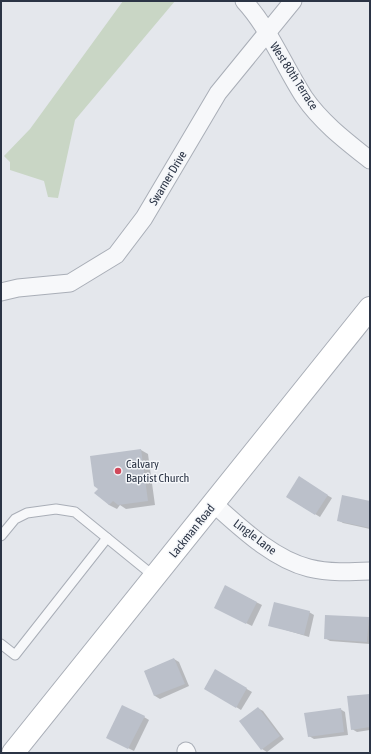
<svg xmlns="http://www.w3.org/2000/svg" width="371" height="754" font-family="'Asap Condensed',sans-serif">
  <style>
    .green { fill: #c9d6c5 }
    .shadow { fill: #0003 }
    .building { fill: #bbc0ca }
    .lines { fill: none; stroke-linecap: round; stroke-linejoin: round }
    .lane-casing { stroke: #a9aeb7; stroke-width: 11 }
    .street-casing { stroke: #a9aeb7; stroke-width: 19 }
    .secondary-casing { stroke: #a9aeb7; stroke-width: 24 }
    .lane { stroke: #f7f8fa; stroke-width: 9 }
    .street { stroke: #f7f8fa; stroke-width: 17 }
    .secondary { stroke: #fff; stroke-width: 22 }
    .poi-dot { fill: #d1495b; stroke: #f4f6f9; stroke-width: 1.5 }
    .labels { text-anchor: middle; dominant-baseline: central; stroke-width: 3; stroke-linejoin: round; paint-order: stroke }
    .street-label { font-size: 12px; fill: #2b3445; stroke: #f4f6f9 }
    .poi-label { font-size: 12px; fill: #2b3445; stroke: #f4f6f9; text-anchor: start }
  </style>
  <rect width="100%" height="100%" fill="#e4e7ec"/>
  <polygon class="green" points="123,1 175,1 75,120 58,198 48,197 44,181 10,170 10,162 4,156 30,129"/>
  <g class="shadow">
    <polygon points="141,450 148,454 155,505 126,509 120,505 117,509 109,505 99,489"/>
    <polygon points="299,478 332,498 320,517 287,497"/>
    <polygon points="370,502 370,529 343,523 338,520"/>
    <polygon points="225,586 262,605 252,626 220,610"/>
    <polygon points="309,612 314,615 309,637 269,625"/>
    <polygon points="368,618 370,619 370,644 330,641 325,638"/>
    <polygon points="174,659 179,662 189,686 160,699 155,696 145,671"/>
    <polygon points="216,671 252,692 241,710 205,688"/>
    <polygon points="370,695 370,730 357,732 352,729"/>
    <polygon points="258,708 263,711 284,739 267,752 262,749"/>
    <polygon points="340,709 345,712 348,735 314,739 309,736"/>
    <polygon points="144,717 149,720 134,751 112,740"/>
  </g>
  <g class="building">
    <polygon points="141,449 148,501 118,505 113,501 109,505 94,493 98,489 94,486 90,456"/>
    <polygon points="299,476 328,495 315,515 286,497"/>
    <polygon points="342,495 370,501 370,528 337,521"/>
    <polygon points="225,585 257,602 246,624 214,608"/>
    <polygon points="274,602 310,611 304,635 268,626"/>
    <polygon points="325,615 369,617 367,642 324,639"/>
    <polygon points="174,658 185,684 154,696 144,671"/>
    <polygon points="215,669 247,688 236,708 204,689"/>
    <polygon points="370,694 370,727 351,730 347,696"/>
    <polygon points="122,705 145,716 128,749 106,738"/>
    <polygon points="258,707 280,736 261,750 239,721"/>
    <polygon points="341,708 344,732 308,737 304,713"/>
  </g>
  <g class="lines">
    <defs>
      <g id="lane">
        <polyline points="1,536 15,519 27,513 56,509 75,512 155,577"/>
        <polyline points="1,644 15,655 107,538"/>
      </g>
      <g id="street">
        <path d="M244 1C269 28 284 66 304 97 321 122 346 141 370 160"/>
        <polyline points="1,292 18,288 70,283 116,255 144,218 218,93 293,1"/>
        <path d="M214 504C241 528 273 559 309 568 329 573 350 572 370 571"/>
        <polyline points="186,751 187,753"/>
      </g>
      <polyline id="secondary" points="13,753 370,308"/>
    </defs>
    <use href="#lane" class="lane-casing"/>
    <use href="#street" class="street-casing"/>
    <use href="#secondary" class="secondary-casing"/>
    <use href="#lane" class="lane"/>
    <use href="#street" class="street"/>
    <use href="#secondary" class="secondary"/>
  </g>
  <circle class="poi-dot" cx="118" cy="471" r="4"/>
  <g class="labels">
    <g class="street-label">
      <text transform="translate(294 76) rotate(57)">West 80th Terrace</text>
      <text transform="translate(168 178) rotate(-59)">Swarner Drive</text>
      <text transform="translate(192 531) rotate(-51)">Lackman Road</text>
      <text transform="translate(255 537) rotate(37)">Lingle Lane</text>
    </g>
    <g class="poi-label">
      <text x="126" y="464">Calvary<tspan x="126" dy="14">Baptist Church</tspan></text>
    </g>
  </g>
  <rect width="371" height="754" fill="none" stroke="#2b3445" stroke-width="4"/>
</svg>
